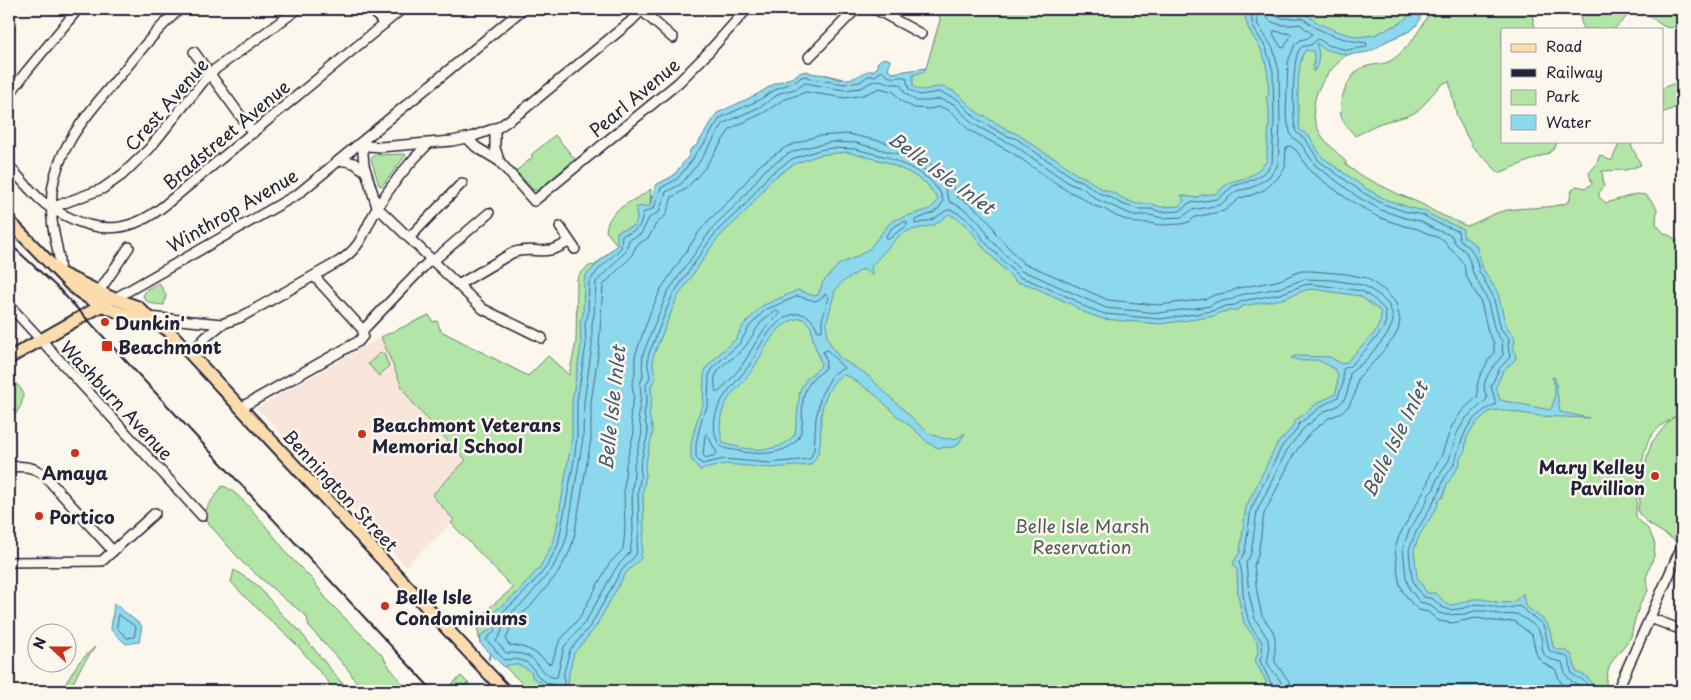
<svg xmlns="http://www.w3.org/2000/svg" width="1691" height="700" font-family="'Playpen Sans',sans-serif">
  <style>
    .built { fill: #f9e5d9 }
    .green { fill: #b2e5a6; stroke: #6a8470 }
    .water { fill: #8cd8ed; stroke: #628fa6; fill-rule: evenodd }
    .lines { fill: none; stroke-linecap: round; stroke-linejoin: round }
    .shore { stroke: #4c6b82; stroke-width: 1 }
    .stream { stroke: #628fa6; stroke-width: 2 }
    .minor-casing { stroke: #22223b; stroke-width: 12 }
    .major-casing { stroke: #22223b; stroke-width: 15 }
    .minor { stroke: #fbf7ec; stroke-width: 9 }
    .major { stroke: #fcdcac; stroke-width: 11 }
    .rail { stroke: #22223b; stroke-width: 2 }
    .poi-dot { fill: #c8321e; stroke: #fbf7ec; stroke-width: 2 }
    .labels { text-anchor: middle; dominant-baseline: central; stroke-width: 5; stroke-linejoin: round; paint-order: stroke }
    .street-label { font-size: 18px; fill: #22223b; stroke: #fbf7ec }
    .poi-label { font-size: 18px; font-weight: bold; fill: #22223b; stroke: #fbf7ec; text-anchor: start }
    .park-label { font-size: 18px; fill: #4d5c5b; stroke: #fbf7ec }
    .water-label { font-size: 19px; font-style: italic; fill: #425970; stroke: #fbf7ec }
  </style>
  <rect width="100%" height="100%" fill="#fbf7ec"/>
  <filter id="ink" filterUnits="userSpaceOnUse"><feTurbulence type="fractalNoise" baseFrequency=".02" numOctaves="2"/><feDisplacementMap in="SourceGraphic" scale="10" xChannelSelector="R" yChannelSelector="G"/><feConvolveMatrix kernelMatrix="1 2 1 2 8 2 1 2 1" color-interpolation-filters="sRGB"/></filter>
  <g filter="url(#ink)">
    <polygon class="built" points="381,337 403,389 415,406 466,461 454,520 406,566 257,408"/>
    <g class="green">
      <path d="M927 9H1418C1426 31 1399 34 1385 42 1379 45 1374 50 1366 52 1360 54 1353 52 1347 55 1344 56 1341 60 1339 62 1321 78 1307 103 1317 127 1322 140 1336 151 1346 162V165L1360 175 1398 194 1422 204 1437 213 1467 226C1479 222 1491 214 1503 211 1524 206 1549 210 1569 202L1572 190 1576 186 1586 188 1592 184 1589 173 1595 166 1600 155 1609 160H1612L1620 142 1629 141 1641 165 1626 170 1602 171 1604 186 1599 193V197L1606 203 1636 194 1646 195 1657 208 1656 224 1664 233 1676 239 1682 246V411L1671 419 1682 413V528L1676 541 1649 524 1639 514 1638 509 1647 457 1652 442 1670 420C1662 424 1654 431 1649 439 1643 449 1635 504 1636 517L1649 530 1655 544 1654 556 1646 578 1648 591C1639 601 1633 625 1631 637 1617 657 1605 662 1606 689L1602 691H530L480 643 477 625 488 609 513 588 451 523 454 520 432 495 466 460 415 406 403 389 381 337 429 315 433 322 437 321 441 331 528 376 548 356 569 375 576 342 577 279C579 274 586 268 591 265L594 266 617 245 606 231C608 207 635 202 651 189L650 204 651 198 654 192 656 185 673 176 689 156 690 150 697 145 717 114 756 95 776 83 794 77 799 73 807 71C813 75 820 74 827 75 839 77 841 81 855 78 863 76 865 71 873 71L878 67 877 63 884 58 890 60 888 70 893 73 926 68 940 20V17Z"/>
      <path d="M1430 9H1531L1535 29H1502V141H1557L1555 148 1549 153 1499 173 1472 146 1457 117 1449 81C1435 85 1429 102 1417 111 1406 119 1389 119 1376 125 1368 128 1363 133 1355 136 1351 131 1346 126 1343 121 1335 107 1347 77 1360 69 1369 63 1382 66 1390 61 1405 53 1425 25 1430 9Z"/>
      <path d="M1578 9H1674L1679 24C1662 37 1654 11 1636 12 1627 13 1621 24 1614 29H1583Z"/>
      <polygon points="1678,82 1682,93 1682,105 1662,113 1662,88"/>
      <polygon points="555,135 575,159 539,190 533,190 516,171 533,157 531,155"/>
      <polygon points="404,154 406,155 382,186 379,185 371,159 375,155"/>
      <path d="M159 283 166 295 164 305C155 304 147 305 143 296L147 289Z"/>
      <polygon points="380,353 384,354 389,366 379,376 368,364"/>
      <path d="M11 381C33 391 20 410 9 422V382Z"/>
      <path d="M222 486C237 487 274 537 285 550L286 553 312 579 328 601 382 655 390 668 404 685 413 691H336L296 644 247 599 231 582 234 570 257 585 269 599 284 617 297 628 341 682 350 689 356 687 358 683 353 678 350 672 337 657 309 627 307 617 303 613 287 601 242 562 209 524C200 506 214 501 222 486Z"/>
      <polygon points="95,647 81,667 69,691 61,691 79,662"/>
      <polygon points="461,676 476,691 450,691 452,684"/>
    </g>
    <g class="water">
      <path d="M1245 9H1271L1286 14 1303 13 1312 18 1318 23 1336 31 1358 37 1374 35 1400 23 1408 17 1409 14 1405 9H1418L1420 14V20L1412 30 1386 41 1375 49 1368 52 1347 55 1324 49 1316 43C1320 51 1320 65 1313 72L1314 55 1313 51 1306 50C1296 57 1297 116 1300 130L1309 136 1322 157 1365 188 1385 199 1408 207 1424 211 1439 219 1463 229V236L1476 245 1483 269 1498 293 1506 327 1514 336 1515 342 1513 347 1516 356 1515 360 1503 371 1496 387 1500 400 1550 410C1556 402 1556 386 1552 377L1555 378 1560 412 1589 418 1540 416 1501 410 1490 411 1476 423 1467 437 1465 451 1460 458V464L1447 484 1443 497 1439 500 1437 507 1419 536 1414 550 1417 577 1427 593C1429 593 1432 593 1435 593 1441 596 1443 604 1450 605 1458 605 1465 601 1473 599 1491 597 1510 612 1523 593L1525 606C1546 622 1549 619 1553 647L1559 650H1565L1572 655 1576 672C1587 676 1592 678 1592 691H1276L1266 687V681L1255 661 1258 653 1257 641 1244 623 1238 596 1237 571 1233 563 1240 552 1246 507 1277 444 1291 429 1295 421 1319 402 1330 397 1335 394 1337 388 1338 375 1335 369 1318 360 1302 361 1291 358 1294 356 1330 357 1342 364 1347 362C1357 348 1386 330 1380 311L1360 296 1312 289 1306 290 1282 299 1243 306 1237 310 1227 311 1219 313 1215 316 1196 319 1160 324 1103 319 1081 311 1073 305 1029 285 1016 282 980 244C973 231 963 221 949 214L934 225 908 231 899 236 872 265 871 269 873 276 863 269 841 283 835 291 827 321V336L832 347 840 358 866 374 928 433 941 438 950 439 958 438 965 433 958 445 953 447 938 448 928 443 914 429 897 416 877 396 850 377 843 375C836 378 833 383 830 389 824 399 821 409 821 420 820 434 823 455 810 465L770 468 725 464 700 470 691 459V443L698 416 703 405 704 375 706 368 721 352 736 339 744 324 762 306 798 290 814 296 818 295 823 282 838 265 858 256 870 248 888 225 894 220 930 209 936 203 938 199 926 183 908 172 886 162 864 156 846 152 820 155 794 164 771 180 748 209 723 233 714 243 677 298 653 357V366L656 378 651 386 652 399 649 415 653 432 645 466 646 475 643 491 644 531 641 558 625 574 595 628 574 653 569 673 568 691H551V689L532 677V673C523 666 515 661 504 667L480 643 481 635 490 630 494 612 517 593 540 567 553 543 556 532 572 437V401L581 345 580 322 583 315 584 281 586 275 617 245V232L621 230 634 226 637 219 636 209 637 207 650 206 656 185 673 176 689 156 690 150 697 145 717 113 756 95 776 83 794 77 799 73 807 71C813 75 819 74 826 75 830 76 834 78 837 79 849 81 858 77 867 71H873L878 67 877 63C881 59 884 57 890 60L888 70 893 73 926 68 923 72 913 75V86C922 94 929 87 939 87 963 88 971 115 986 116L991 121H993L1008 130 1019 135 1048 155 1057 159 1076 174 1084 177 1102 189 1112 192 1124 199 1137 204H1152L1161 207 1179 206 1184 201 1181 195 1196 198 1201 195 1215 194 1230 182 1246 178 1255 173 1267 161C1266 145 1273 110 1266 98L1269 94C1268 80 1268 68 1263 55 1257 37 1244 32 1245 9ZM800 318 805 320 811 327 813 340 821 363 820 367 807 378 800 390 795 434C779 456 745 450 723 443 719 430 719 417 725 405 730 394 740 386 747 377 764 357 770 324 800 318Z"/>
      <polygon points="114,603 142,626 139,642 126,644 111,630"/>
    </g>
    <g class="lines">
      <g class="shore">
        <path d="M1256 9 1258 25 1273 48 1279 71 1280 123 1278 163 1276 168 1269 177 1251 188 1236 191 1220 205 1192 210 1182 217 1162 218 1150 215H1133L1096 199 1084 189 1070 184 1014 145 1003 140 973 124 954 104 939 99 929 101H916L905 93 900 84H891L880 80 871 82 861 88 844 90 805 83 798 88 780 93 762 106 724 123 698 164 681 184 666 192 659 212 649 218 641 234 629 240 625 252 596 282 594 315 592 323V346L584 402 583 438 567 535 563 548 552 569 525 601 505 618 501 633 496 641 506 653C514 653 522 653 530 657 539 663 546 680 557 677L564 647 586 621 616 568 630 552 633 531 632 491 634 474V465L642 433 638 415 641 397 640 384 643 376 642 366 643 354 667 293 714 226 739 202 765 170 788 154 804 148 832 142 856 143 898 154 933 175 945 189 950 202C964 207 984 223 989 238L1021 271 1033 275 1106 308 1159 313 1210 306 1216 302 1233 299 1240 295 1279 288 1305 279 1332 280 1363 285 1379 295 1388 304 1392 313 1393 322 1387 335 1365 361 1350 373 1348 390 1344 400 1336 407 1325 411 1304 428 1287 450 1257 511 1251 554 1246 563 1249 594 1255 619 1268 639 1269 653 1267 662C1272 672 1283 680 1284 691"/>
        <path d="M1264 9C1265 27 1287 26 1300 24L1312 34 1308 38 1301 40 1295 44 1288 62 1286 115 1291 136 1301 144 1315 165 1358 197 1381 210 1405 218 1420 221 1434 229 1451 235 1455 243 1466 252 1470 262 1473 273 1487 299 1495 331 1502 341 1503 355C1496 363 1485 375 1484 387 1484 391 1487 395 1487 399L1466 418 1457 433 1449 460 1437 479 1434 489 1429 494 1426 503 1409 531 1403 548 1406 578 1410 590 1420 602 1431 605 1439 613 1447 615 1465 614 1475 611H1487L1502 615 1517 614C1524 619 1535 624 1539 631 1547 650 1534 657 1562 662 1565 675 1567 680 1579 685L1581 691"/>
        <path d="M1270 9 1271 14C1281 20 1291 18 1302 18L1316 28 1334 36 1353 41 1367 43 1366 47 1347 50 1328 45 1318 39C1316 40 1315 42 1312 44 1308 47 1303 44 1299 50 1292 61 1292 119 1296 132L1306 140 1319 161 1362 192 1383 204 1407 212 1423 215 1437 223 1458 231 1459 239 1471 249 1476 259 1479 271 1493 296 1501 329 1509 339 1508 347 1510 357 1499 369 1491 386 1496 404C1467 417 1464 433 1455 461 1453 468 1446 474 1443 481 1440 488 1441 492 1435 498L1432 505 1415 534 1409 550 1412 578 1415 586 1424 597 1433 599 1442 607 1450 610 1465 608 1475 604 1488 605 1503 609 1519 606 1542 624 1545 630 1549 650C1554 655 1564 653 1568 658 1571 662 1570 670 1572 674 1580 681 1587 677 1588 691"/>
        <polygon points="1274,31 1292,34 1284,48 1281,47 1273,34"/>
        <polygon points="903,222 907,222 907,226 896,233 889,239 886,239 886,236 892,228"/>
        <path d="M826 294 829 297 822 320V331H818C807 301 781 315 767 335 760 344 756 355 750 364 735 386 710 403 715 433 718 450 725 448 739 451 758 456 796 455 801 431 804 418 800 401 806 389 808 386 810 382 812 380 817 374 826 372 826 363 826 359 824 355 823 352L827 350 844 368 833 374 821 395 816 418 814 449 810 459 770 463 724 459 702 464 696 458V443L702 418 708 405 709 376 713 367 740 343 749 327 765 310 798 296 815 301 820 299Z"/>
        <path d="M777 311 779 312V315C760 329 753 350 740 368 734 376 726 384 719 392H716C715 387 713 378 717 373 722 363 733 359 740 352 755 338 756 319 777 311Z"/>
        <polygon points="707,434 717,453 715,455 706,458 703,455 705,436"/>
        <polygon points="119,615 136,627 134,637 127,638 117,628"/>
        <path d="M555 691 554 686C549 683 540 680 537 675 529 660 520 658 504 660L486 639 494 632 499 615 520 597 540 575 547 566 558 545 574 461 577 437V401L586 345 585 323 588 315 589 282 598 270 621 248 622 235C636 231 641 229 643 213L654 208 661 188 677 179 693 159 695 154 704 144 720 118 759 100 778 88 797 81 801 77 806 76 811 79 845 84 860 82 868 76H875L882 71C891 81 895 76 906 77L909 89 919 95 939 92 957 99 977 119 1005 135 1017 139 1045 159 1054 164 1073 178 1082 181 1099 193 1110 197 1122 204 1137 209H1151L1161 212 1180 211 1189 203 1218 199 1233 186 1247 182 1258 177 1267 170 1272 163 1274 123 1273 71 1266 48 1253 27 1250 9"/>
        <path d="M564 691V672L570 650 591 625 621 571 636 555 639 531 638 491 641 474 640 466 648 433 644 415 647 398 646 385 650 377 648 366V356L672 296 710 240 719 229 744 206 768 176 792 159 819 150 832 148 855 149 887 157 911 168 929 179 940 192 943 201 940 207 933 213 915 220V224L932 220 947 210C960 209 979 230 984 241L1019 277 1031 281 1075 300 1083 306 1105 314 1160 319 1195 314 1212 311 1226 306 1235 305 1242 301 1280 294 1304 285 1312 284 1362 291 1375 300 1385 310 1386 321 1382 331 1360 356 1350 366 1343 369V384L1338 397 1322 406 1299 424 1295 432 1282 446 1251 509 1245 552 1239 562C1243 572 1242 583 1243 593 1244 602 1246 611 1248 619 1254 639 1268 635 1260 661L1271 683 1277 687 1278 691"/>
        <path d="M1292 691 1289 681 1275 662V638L1273 631 1262 616 1257 593 1254 565 1258 555 1264 514 1294 454 1310 433 1329 418 1339 414 1348 407 1355 394 1358 378 1371 365 1394 338 1398 330 1400 320 1396 303 1384 290 1367 278 1346 274 1312 271H1301L1277 281 1238 288 1230 292 1214 295 1206 299 1159 305 1147 304 1108 300 1036 268 1024 264 996 234 993 227 984 216 970 204 957 197 952 185 938 169 918 156 893 144 848 134 817 136 786 147 760 165 733 197 709 220 699 232 661 289 650 313 635 356V375L632 384 634 397 630 415 634 433 626 464 624 491 625 531 623 549 609 564 580 617 559 642 552 662 549 664C537 652 526 646 509 645L506 640 512 622 530 607 558 573 570 551 574 537 591 439V402L599 347 603 285 631 257 636 246 649 237 656 224 666 215 672 197 686 189 704 169 730 129 765 112 783 100 806 92 845 98 863 95 880 88 894 92 901 101 914 108 929 109 939 107 944 108 953 113 969 130 1011 152 1066 190 1079 196 1094 206 1104 209 1118 217 1136 223H1149L1160 225 1181 224 1189 222 1195 217 1224 211 1240 198 1252 195 1264 190 1277 179 1285 168 1286 147 1290 146 1296 150 1310 171 1346 198 1378 217 1404 226 1418 229 1431 235 1444 240 1449 248 1459 257 1464 265 1466 276 1481 302 1488 332 1494 343V353L1488 361 1479 378 1477 387 1478 396 1461 412 1451 428 1441 457 1430 475 1427 485 1399 536 1395 549 1399 581 1403 592 1413 605 1419 610 1428 612 1439 621 1452 623 1476 618 1501 622 1514 621 1532 635C1537 655 1534 660 1555 669L1561 683 1573 691"/>
      </g>
      <g class="stream">
        <polyline points="489,659 490,653"/>
        <polyline points="457,691 467,684"/>
      </g>
      <defs>
        <g id="minor">
          <polyline points="372,9 384,24"/>
          <polyline points="640,9 673,38"/>
          <polyline points="875,9 921,34"/>
          <polyline points="194,52 253,133"/>
          <polyline points="809,57 856,9"/>
          <polyline points="9,95 26,72 78,9"/>
          <polyline points="495,128 495,148 499,160"/>
          <polyline points="467,138 476,147 499,161 534,201 678,83 704,57 747,9"/>
          <polyline points="362,142 368,146 380,147 452,141 471,137 499,127 522,111 630,22 643,9"/>
          <polyline points="362,142 364,165 377,207 483,309 542,338"/>
          <polyline points="340,160 354,163 366,172"/>
          <path d="M9 166C20 178 30 191 43 202 49 208 58 212 66 216 103 235 133 231 165 205L402 9"/>
          <polyline points="51,208 102,189 122,175 149,149 210,73 298,9"/>
          <polyline points="560,227 575,249"/>
          <polyline points="409,238 462,183"/>
          <polyline points="433,261 489,213"/>
          <path d="M59 271C61 257 56 246 54 233 51 219 51 205 52 191 58 143 92 110 121 74 140 51 158 28 180 9"/>
          <polyline points="314,276 363,330"/>
          <path d="M458 285 512 253C535 245 545 259 569 241"/>
          <polyline points="96,296 129,247"/>
          <polyline points="114,299 298,194 523,9"/>
          <polyline points="9,305 202,516"/>
          <polyline points="148,317 222,324"/>
          <path d="M190 354 205 338 222 324 241 317 338 262C364 246 363 230 378 207 392 183 409 163 428 144"/>
          <polyline points="240,408 359,341 363,336 363,330 431,259"/>
          <path d="M9 467C22 466 32 466 43 474L113 551"/>
          <polyline points="9,562 102,561 155,513"/>
          <polyline points="1650,618 1682,630"/>
          <polyline points="1617,691 1682,546"/>
        </g>
        <g id="major">
          <path d="M9 221 72 286C90 302 124 318 148 317"/>
          <polyline points="62,274 110,297 138,307 148,317 169,331 505,691"/>
          <polyline points="9,358 106,303"/>
        </g>
      </defs>
      <use href="#minor" class="minor-casing"/>
      <use href="#major" class="major-casing"/>
      <use href="#minor" class="minor"/>
      <use href="#major" class="major"/>
      <polyline class="rail" points="9,243 59,289 433,691"/>
    </g>
  </g>
  <g class="poi-dot">
    <circle cx="105" cy="322" r="5"/>
    <rect x="101" y="340" width="12" height="12" rx="2.5"/>
    <circle cx="362" cy="434" r="5"/>
    <circle cx="75" cy="453" r="5"/>
    <circle cx="1655" cy="476" r="5"/>
    <circle cx="39" cy="516" r="5"/>
    <circle cx="385" cy="606" r="5"/>
  </g>
  <g class="labels">
    <g class="street-label">
      <text transform="translate(634 97) rotate(-40)">Pearl Avenue</text>
      <text transform="translate(166 104) rotate(-49)">Crest Avenue</text>
      <text transform="translate(226 134) rotate(-40)">Bradstreet Avenue</text>
      <text transform="translate(232 210) rotate(-30)">Winthrop Avenue</text>
      <text transform="translate(117 400) rotate(47)">Washburn Avenue</text>
      <text transform="translate(341 490) rotate(47)">Bennington Street</text>
    </g>
    <g class="poi-label">
      <text x="115" y="322">Dunkin'</text>
      <text x="118" y="346">Beachmont</text>
      <text x="372" y="424">Beachmont Veterans<tspan x="372" dy="21">Memorial School</tspan></text>
      <text x="1645" y="466" text-anchor="end">Mary Kelley<tspan x="1645" dy="21">Pavillion</tspan></text>
      <text x="75" y="472" text-anchor="middle">Amaya</text>
      <text x="49" y="516">Portico</text>
      <text x="395" y="596">Belle Isle<tspan x="395" dy="21">Condominiums</tspan></text>
    </g>
    <g class="park-label">
      <text x="1082" y="525">Belle Isle Marsh<tspan x="1082" dy="21">Reservation</tspan></text>
    </g>
    <g class="water-label">
      <text transform="translate(942 172) rotate(36)">Belle Isle Inlet</text>
      <text transform="translate(611 408) rotate(-84)">Belle Isle Inlet</text>
      <text transform="translate(1394 439) rotate(-64)">Belle Isle Inlet</text>
    </g>
  </g>
  <rect width="1691" height="700" fill="none" stroke="#fbf7ec" stroke-width="30"/>
  <rect x="15" y="15" width="1661" height="670" fill="none" stroke="#22223b" stroke-width="2" filter="url(#ink)"/>
  <rect x="1501" y="28" width="162" height="115" fill="#fbf7ec" stroke="#a4a2a5"/>
  <rect x="1511" y="44" width="25" height="8" fill="#fcdcac" stroke="#a4a2a5"/>
  <text x="1546" y="52" font-size="15" fill="#22223b">Road</text>
  <rect x="1511" y="69" width="25" height="8" fill="#22223b" stroke="#a4a2a5"/>
  <text x="1546" y="78" font-size="15" fill="#22223b">Railway</text>
  <rect x="1511" y="90" width="25" height="15" fill="#b2e5a6" stroke="#a4a2a5"/>
  <text x="1546" y="102" font-size="15" fill="#22223b">Park</text>
  <rect x="1511" y="115" width="25" height="15" fill="#8cd8ed" stroke="#a4a2a5"/>
  <text x="1546" y="128" font-size="15" fill="#22223b">Water</text>
  <g transform="translate(52 648) rotate(291)"><circle r="24" fill="#fbf7ec" stroke="#a4a2a5"/>
  <path d="M0-4L9 19L0 12L-9 19Z" fill="#c8321e"/>
  <text y="-8" font-size="14" font-weight="bold" text-anchor="middle" fill="#22223b">N</text>
  </g>
</svg>
